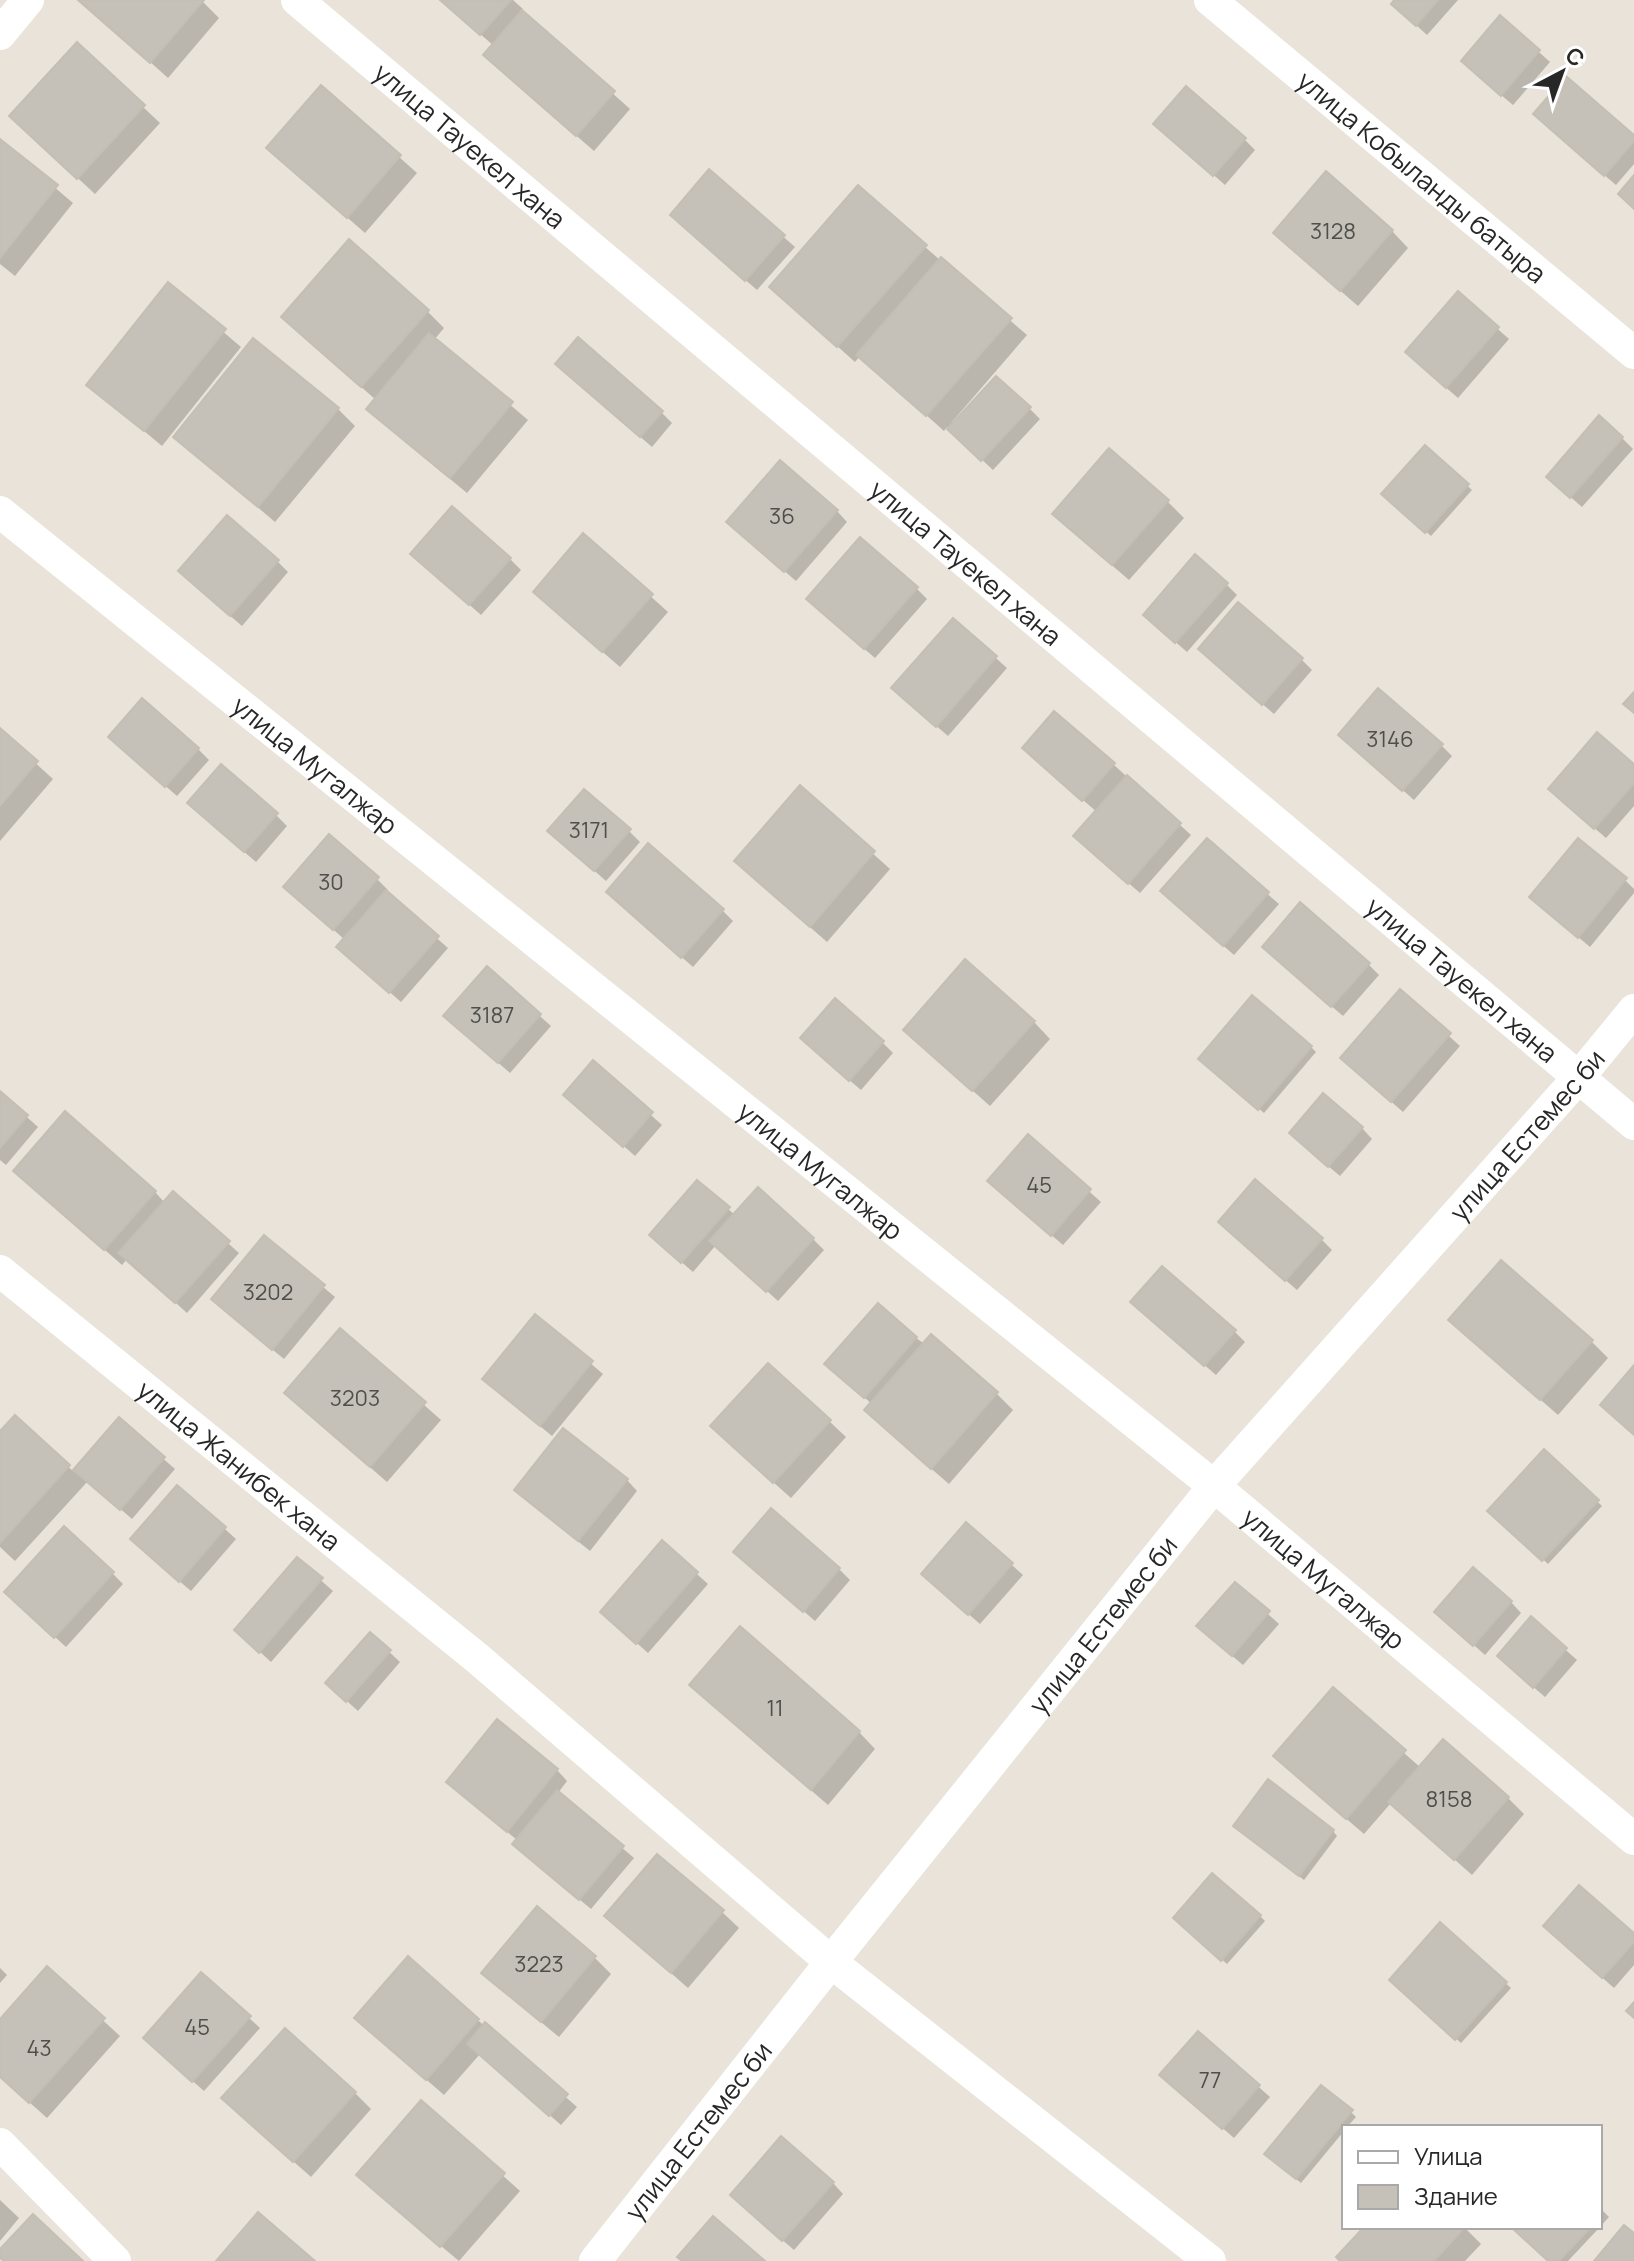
<svg xmlns="http://www.w3.org/2000/svg" width="1634" height="2261" font-family="Manrope,sans-serif">
  <style>
    .shadow { fill: #0003 }
    .building { fill: #c5c1b8; stroke: #c4bfb3; stroke-width: 2 }
    .lines { fill: none; stroke-linecap: round; stroke-linejoin: round }
    .street { stroke: #fff; stroke-width: 32 }
    .labels { text-anchor: middle; dominant-baseline: central; stroke-width: 7; stroke-linejoin: round; paint-order: stroke }
    .number-label { font-size: 22px; fill: #4e4e4b }
    .street-label { font-size: 26px; fill: #272727; stroke: #fff }
  </style>
  <rect width="100%" height="100%" fill="#e9e3d9"/>
  <g class="shadow">
    <polygon points="81,0 201,0 219,18 168,78"/>
    <polygon points="441,0 513,0 523,9 521,11 630,109 594,151 502,71 494,46"/>
    <polygon points="1396,0 1458,0 1427,35 1404,14"/>
    <polygon points="1501,18 1550,62 1513,105 1474,72"/>
    <polygon points="77,45 160,123 95,194 28,132"/>
    <polygon points="321,87 417,173 365,233 286,164"/>
    <polygon points="1546,125 1634,138 1634,164 1616,185"/>
    <polygon points="1167,134 1244,139 1255,150 1225,185"/>
    <polygon points="0,141 73,203 15,276 0,264"/>
    <polygon points="710,172 795,247 757,290 683,226"/>
    <polygon points="1392,231 1408,248 1358,306 1292,249"/>
    <polygon points="925,247 1027,335 952,422 954,424 1029,408 1040,419 993,470 947,427 944,431 860,356 855,362 789,303"/>
    <polygon points="168,285 241,347 162,446 88,384"/>
    <polygon points="1458,294 1509,339 1458,398 1418,363"/>
    <polygon points="427,311 444,328 434,340 528,420 467,493 386,426 369,409 376,400 300,333"/>
    <polygon points="254,341 338,409 355,426 275,522 175,437"/>
    <polygon points="569,375 661,412 672,423 652,447"/>
    <polygon points="1622,438 1633,449 1582,507 1559,487"/>
    <polygon points="1425,448 1472,490 1431,536 1384,494"/>
    <polygon points="1167,501 1184,518 1129,580 1071,530"/>
    <polygon points="837,511 847,522 796,581 740,533"/>
    <polygon points="584,536 668,612 620,667 552,608"/>
    <polygon points="510,559 521,570 481,615 423,564"/>
    <polygon points="277,561 288,572 242,626 191,582"/>
    <polygon points="1226,584 1237,595 1187,652 1156,625"/>
    <polygon points="916,588 927,599 875,658 819,610"/>
    <polygon points="953,620 1007,668 948,736 905,699"/>
    <polygon points="1211,659 1301,659 1312,670 1274,714"/>
    <polygon points="0,731 53,779 0,841"/>
    <polygon points="1351,745 1441,745 1452,756 1414,800"/>
    <polygon points="122,748 198,749 209,760 177,796"/>
    <polygon points="1035,759 1114,765 1191,835 1140,893 1087,847 1097,812"/>
    <polygon points="1634,766 1634,806 1606,838 1561,799"/>
    <polygon points="800,788 890,869 827,942 754,878"/>
    <polygon points="200,814 276,815 287,826 256,862"/>
    <polygon points="629,831 640,842 606,881 561,841"/>
    <polygon points="1207,841 1279,904 1234,955 1173,902"/>
    <polygon points="377,879 388,890 385,893 448,948 401,1002 350,957 345,940 297,897"/>
    <polygon points="1625,880 1634,889 1634,893 1590,947 1531,897"/>
    <polygon points="619,902 722,910 733,921 693,967"/>
    <polygon points="1275,958 1368,964 1379,975 1343,1016"/>
    <polygon points="487,969 551,1026 510,1073 457,1027"/>
    <polygon points="1400,992 1460,1046 1403,1112 1354,1069"/>
    <polygon points="1034,1022 1050,1039 990,1106 922,1046"/>
    <polygon points="882,1042 893,1053 861,1090 813,1049"/>
    <polygon points="1311,1047 1316,1052 1264,1113 1206,1064"/>
    <polygon points="593,1063 662,1125 635,1156 577,1105"/>
    <polygon points="0,1093 38,1127 6,1165 0,1160"/>
    <polygon points="1362,1128 1372,1139 1340,1176 1302,1144"/>
    <polygon points="1028,1137 1101,1202 1063,1245 1001,1192"/>
    <polygon points="15,1171 155,1192 165,1203 173,1194 239,1253 187,1313 127,1259 122,1265"/>
    <polygon points="728,1209 735,1215 813,1239 824,1250 778,1301 716,1245 693,1272 663,1246"/>
    <polygon points="1231,1233 1321,1239 1332,1250 1297,1290"/>
    <polygon points="264,1238 335,1297 284,1359 224,1310"/>
    <polygon points="1144,1313 1234,1331 1245,1342 1216,1375"/>
    <polygon points="536,1317 603,1374 552,1436 496,1390"/>
    <polygon points="341,1331 441,1420 387,1482 303,1409"/>
    <polygon points="1468,1336 1591,1341 1608,1358 1558,1415"/>
    <polygon points="916,1338 997,1394 1013,1410 949,1484 883,1427 872,1404 838,1375"/>
    <polygon points="15,1418 74,1472 119,1420 175,1469 132,1519 88,1481 15,1561 0,1547 0,1434"/>
    <polygon points="829,1421 846,1437 791,1498 729,1443"/>
    <polygon points="1544,1452 1602,1506 1548,1564 1490,1511"/>
    <polygon points="627,1480 637,1491 590,1551 527,1500"/>
    <polygon points="178,1487 236,1539 191,1591 143,1550"/>
    <polygon points="967,1525 1023,1575 980,1624 935,1585"/>
    <polygon points="662,1543 708,1584 648,1653 613,1622"/>
    <polygon points="298,1560 333,1591 271,1662 248,1641"/>
    <polygon points="747,1562 839,1569 850,1580 815,1621"/>
    <polygon points="112,1573 123,1584 66,1647 18,1603"/>
    <polygon points="1235,1584 1279,1624 1243,1665 1210,1637"/>
    <polygon points="1511,1602 1521,1613 1485,1655 1448,1622"/>
    <polygon points="1531,1619 1577,1660 1545,1697 1510,1667"/>
    <polygon points="370,1634 400,1662 358,1711 339,1694"/>
    <polygon points="1333,1690 1421,1768 1508,1798 1524,1814 1472,1875 1391,1803 1364,1834 1292,1772"/>
    <polygon points="708,1701 859,1732 875,1749 828,1805"/>
    <polygon points="557,1770 567,1781 558,1793 634,1858 591,1909 525,1854 517,1840 448,1782"/>
    <polygon points="1240,1830 1333,1831 1337,1836 1304,1880"/>
    <polygon points="722,1912 739,1928 688,1988 606,1916"/>
    <polygon points="1260,1916 1265,1921 1227,1964 1180,1923"/>
    <polygon points="1440,1925 1511,1988 1461,2043 1391,1980"/>
    <polygon points="1634,1936 1634,1965 1614,1988 1556,1937"/>
    <polygon points="594,1957 611,1974 559,2037 501,1989"/>
    <polygon points="408,1959 577,2107 561,2125 480,2054 444,2095 374,2034"/>
    <polygon points="0,1968 7,1975 0,1983"/>
    <polygon points="47,1969 120,2036 47,2118 0,2076 0,2022"/>
    <polygon points="249,2018 260,2028 204,2091 156,2049"/>
    <polygon points="1198,2033 1270,2097 1234,2138 1173,2085"/>
    <polygon points="355,2093 371,2109 311,2177 241,2115"/>
    <polygon points="421,2103 520,2191 459,2261 375,2191"/>
    <polygon points="1351,2112 1356,2117 1347,2127 1344,2127 1344,2131 1301,2183 1272,2159"/>
    <polygon points="833,2183 843,2194 794,2250 743,2206"/>
    <polygon points="0,2200 19,2218 0,2241"/>
    <polygon points="1600,2208 1609,2217 1600,2227"/>
    <polygon points="1367,2227 1464,2227 1481,2244 1465,2261 1343,2261"/>
    <polygon points="1513,2227 1600,2227 1568,2261 1550,2261"/>
  </g>
  <g class="building">
    <polygon points="78,0 204,0 150,63"/>
    <polygon points="440,0 511,0 480,35"/>
    <polygon points="1394,0 1438,0 1416,26 1391,4"/>
    <polygon points="522,10 615,91 576,136 483,55"/>
    <polygon points="1500,15 1540,50 1501,96 1461,61"/>
    <polygon points="77,42 145,105 77,179 9,116"/>
    <polygon points="1566,76 1634,135 1634,141 1604,176 1533,114"/>
    <polygon points="321,85 401,155 347,218 266,148"/>
    <polygon points="1186,86 1246,138 1213,176 1153,124"/>
    <polygon points="0,139 58,185 0,258"/>
    <polygon points="709,169 785,235 745,281 670,215"/>
    <polygon points="1326,171 1393,230 1340,291 1273,233"/>
    <polygon points="1634,175 1634,209 1618,194"/>
    <polygon points="858,185 927,245 837,347 769,287"/>
    <polygon points="349,239 429,310 361,387 281,317"/>
    <polygon points="941,257 1012,318 926,416 856,355"/>
    <polygon points="168,282 226,329 144,431 86,385"/>
    <polygon points="1458,291 1499,327 1446,388 1405,352"/>
    <polygon points="429,333 513,402 450,478 366,409"/>
    <polygon points="578,337 663,411 640,437 555,364"/>
    <polygon points="253,338 339,408 258,507 173,437"/>
    <polygon points="996,376 1031,407 981,461 947,429"/>
    <polygon points="1599,415 1623,437 1570,498 1546,477"/>
    <polygon points="1425,445 1469,484 1425,533 1381,494"/>
    <polygon points="1109,448 1169,500 1112,565 1052,514"/>
    <polygon points="780,460 838,510 784,572 726,522"/>
    <polygon points="452,506 511,558 469,605 410,554"/>
    <polygon points="227,515 279,560 230,616 178,571"/>
    <polygon points="583,533 653,594 602,652 533,592"/>
    <polygon points="860,537 918,587 864,649 806,599"/>
    <polygon points="1195,554 1228,583 1175,643 1143,615"/>
    <polygon points="1238,602 1303,658 1262,705 1198,649"/>
    <polygon points="953,618 997,656 936,727 891,688"/>
    <polygon points="1378,688 1443,744 1402,791 1338,735"/>
    <polygon points="1634,692 1634,713 1623,704"/>
    <polygon points="142,698 199,748 165,787 108,737"/>
    <polygon points="1054,711 1115,763 1082,801 1022,748"/>
    <polygon points="0,728 38,761 0,806"/>
    <polygon points="1597,732 1634,764 1634,783 1594,829 1548,789"/>
    <polygon points="221,764 278,813 244,852 187,803"/>
    <polygon points="1127,775 1181,823 1128,884 1073,836"/>
    <polygon points="800,785 875,851 810,927 734,861"/>
    <polygon points="584,789 631,829 594,871 547,831"/>
    <polygon points="329,834 379,877 333,930 283,887"/>
    <polygon points="1207,838 1269,892 1223,946 1160,891"/>
    <polygon points="1578,838 1627,878 1578,938 1529,897"/>
    <polygon points="648,843 724,909 681,958 606,892"/>
    <polygon points="386,890 439,936 389,993 336,947"/>
    <polygon points="1300,902 1370,963 1331,1007 1262,947"/>
    <polygon points="965,959 1035,1021 972,1091 903,1030"/>
    <polygon points="487,966 541,1014 498,1063 443,1016"/>
    <polygon points="1400,989 1451,1033 1391,1102 1340,1058"/>
    <polygon points="1252,995 1312,1046 1258,1110 1198,1059"/>
    <polygon points="835,998 884,1041 849,1081 800,1038"/>
    <polygon points="593,1060 653,1112 623,1147 563,1095"/>
    <polygon points="0,1091 28,1115 0,1148"/>
    <polygon points="1323,1093 1363,1127 1328,1167 1289,1133"/>
    <polygon points="65,1111 156,1191 104,1250 13,1171"/>
    <polygon points="1028,1134 1091,1189 1051,1236 987,1181"/>
    <polygon points="1255,1179 1323,1238 1285,1281 1218,1222"/>
    <polygon points="697,1180 730,1207 681,1263 649,1235"/>
    <polygon points="758,1187 814,1238 766,1292 709,1241"/>
    <polygon points="173,1191 230,1241 175,1303 118,1253"/>
    <polygon points="264,1235 325,1285 272,1350 211,1299"/>
    <polygon points="1501,1260 1593,1340 1540,1400 1448,1320"/>
    <polygon points="1162,1266 1236,1330 1204,1366 1130,1302"/>
    <polygon points="878,1303 917,1337 864,1398 824,1364"/>
    <polygon points="535,1314 593,1361 540,1426 482,1379"/>
    <polygon points="340,1328 426,1402 370,1467 284,1393"/>
    <polygon points="931,1334 998,1392 931,1469 864,1410"/>
    <polygon points="768,1363 831,1420 773,1483 710,1426"/>
    <polygon points="1634,1365 1634,1435 1600,1405"/>
    <polygon points="15,1415 70,1465 0,1543 0,1431"/>
    <polygon points="119,1417 165,1457 120,1510 73,1470"/>
    <polygon points="563,1428 628,1479 578,1541 514,1490"/>
    <polygon points="1544,1449 1599,1500 1542,1561 1487,1511"/>
    <polygon points="177,1485 226,1527 179,1582 130,1539"/>
    <polygon points="771,1508 840,1568 803,1612 733,1552"/>
    <polygon points="966,1522 1013,1563 968,1615 921,1574"/>
    <polygon points="64,1526 114,1572 54,1638 4,1592"/>
    <polygon points="662,1540 698,1572 636,1644 600,1612"/>
    <polygon points="297,1557 323,1578 259,1653 234,1630"/>
    <polygon points="1473,1567 1512,1601 1473,1646 1434,1612"/>
    <polygon points="1235,1582 1270,1611 1232,1656 1196,1626"/>
    <polygon points="1531,1616 1567,1648 1533,1688 1497,1656"/>
    <polygon points="740,1626 860,1731 811,1790 689,1685"/>
    <polygon points="370,1632 391,1650 346,1702 325,1683"/>
    <polygon points="1333,1687 1406,1750 1346,1819 1273,1756"/>
    <polygon points="497,1719 558,1769 507,1832 446,1782"/>
    <polygon points="1443,1739 1509,1797 1454,1860 1388,1802"/>
    <polygon points="1268,1779 1334,1830 1299,1876 1233,1826"/>
    <polygon points="557,1790 624,1846 579,1900 512,1844"/>
    <polygon points="657,1854 724,1910 671,1973 604,1916"/>
    <polygon points="1212,1873 1261,1915 1221,1961 1173,1918"/>
    <polygon points="1579,1885 1634,1933 1634,1942 1602,1978 1543,1926"/>
    <polygon points="537,1906 596,1956 541,2022 481,1973"/>
    <polygon points="1440,1922 1507,1982 1455,2040 1389,1980"/>
    <polygon points="408,1956 479,2019 426,2080 354,2018"/>
    <polygon points="47,1966 105,2018 29,2103 0,2077 0,2019"/>
    <polygon points="201,1972 251,2016 192,2082 143,2038"/>
    <polygon points="1634,2002 1634,2018 1626,2011"/>
    <polygon points="485,2022 568,2094 549,2116 467,2044"/>
    <polygon points="285,2028 356,2092 293,2162 221,2098"/>
    <polygon points="1198,2031 1260,2085 1222,2129 1159,2075"/>
    <polygon points="1321,2085 1353,2110 1296,2179 1264,2154"/>
    <polygon points="421,2100 505,2173 440,2247 356,2175"/>
    <polygon points="781,2136 834,2182 782,2241 730,2195"/>
    <polygon points="258,2212 315,2261 216,2261"/>
    <polygon points="33,2214 83,2261 4,2261 0,2258 0,2249"/>
    <polygon points="713,2216 765,2261 682,2261 677,2257"/>
    <polygon points="1624,2225 1634,2233 1634,2261 1594,2261"/>
    <polygon points="1364,2227 1465,2227 1434,2261 1340,2261 1336,2257"/>
    <polygon points="1511,2227 1591,2227 1559,2261 1548,2261"/>
  </g>
  <g class="lines">
    <g class="street">
      <path id="s1" d="M297 0 1634 1124"/>
      <path id="s2" d="M1210 0 1634 353"/>
      <polyline points="0,34 28,0"/>
      <path id="s3" d="M0 512 1214 1486 1634 1839"/>
      <path id="s4" d="M0 1271 477 1658 831 1962 1210 2261"/>
      <polyline points="0,2144 115,2261"/>
      <path id="s5" d="M595 2261 831 1962 1214 1486 1579 1077 1634 1010"/>
    </g>
  </g>
  <g class="labels">
    <g class="number-label">
      <text x="1333" y="231">3128</text>
      <text x="782" y="516">36</text>
      <text x="1390" y="739">3146</text>
      <text x="589" y="830">3171</text>
      <text x="331" y="882">30</text>
      <text x="492" y="1015">3187</text>
      <text x="1039" y="1185">45</text>
      <text x="268" y="1292">3202</text>
      <text x="355" y="1398">3203</text>
      <text x="775" y="1708">11</text>
      <text x="1449" y="1799">8158</text>
      <text x="539" y="1964">3223</text>
      <text x="197" y="2027">45</text>
      <text x="39" y="2048">43</text>
      <text x="1210" y="2080">77</text>
    </g>
    <g class="street-label">
      <text stroke="none"><textPath href="#s1" startOffset="226">улица Тауекел хана</textPath></text>
      <text stroke="none"><textPath href="#s2" startOffset="276">улица Кобыланды батыра</textPath></text>
      <text stroke="none"><textPath href="#s1" startOffset="874">улица Тауекел хана</textPath></text>
      <text stroke="none"><textPath href="#s3" startOffset="404">улица Мугалжар</textPath></text>
      <text stroke="none"><textPath href="#s1" startOffset="1522">улица Тауекел хана</textPath></text>
      <text stroke="none"><textPath href="#s5" startOffset="1462">улица Естемес би</textPath></text>
      <text stroke="none"><textPath href="#s3" startOffset="1052">улица Мугалжар</textPath></text>
      <text stroke="none"><textPath href="#s4" startOffset="308">улица Жанибек хана</textPath></text>
      <text stroke="none"><textPath href="#s3" startOffset="1700">улица Мугалжар</textPath></text>
      <text stroke="none"><textPath href="#s5" startOffset="814">улица Естемес би</textPath></text>
      <text stroke="none"><textPath href="#s5" startOffset="166">улица Естемес би</textPath></text>
    </g>
  </g>
  <rect x="1342" y="2125" width="260" height="104" fill="#ffffff" stroke="#a9a9a9" stroke-width="2"/>
  <rect x="1358" y="2151" width="40" height="12" fill="#ffffff" stroke="#a9a9a9" stroke-width="2"/>
  <text x="1414" y="2165" font-size="24" fill="#272727">Улица</text>
  <rect x="1358" y="2185" width="40" height="24" fill="#c5c1b8" stroke="#a9a9a9" stroke-width="2"/>
  <text x="1414" y="2205" font-size="24" fill="#272727">Здание</text>
  <g transform="translate(1562 72) rotate(41)" stroke="#ffffff" stroke-width="6" paint-order="stroke">
  <path d="M0-6L14 30L0 20L-14 30Z" fill="#272727"/>
  <text y="-12" font-size="22" font-weight="bold" text-anchor="middle" fill="#272727">С</text>
  </g>
</svg>
